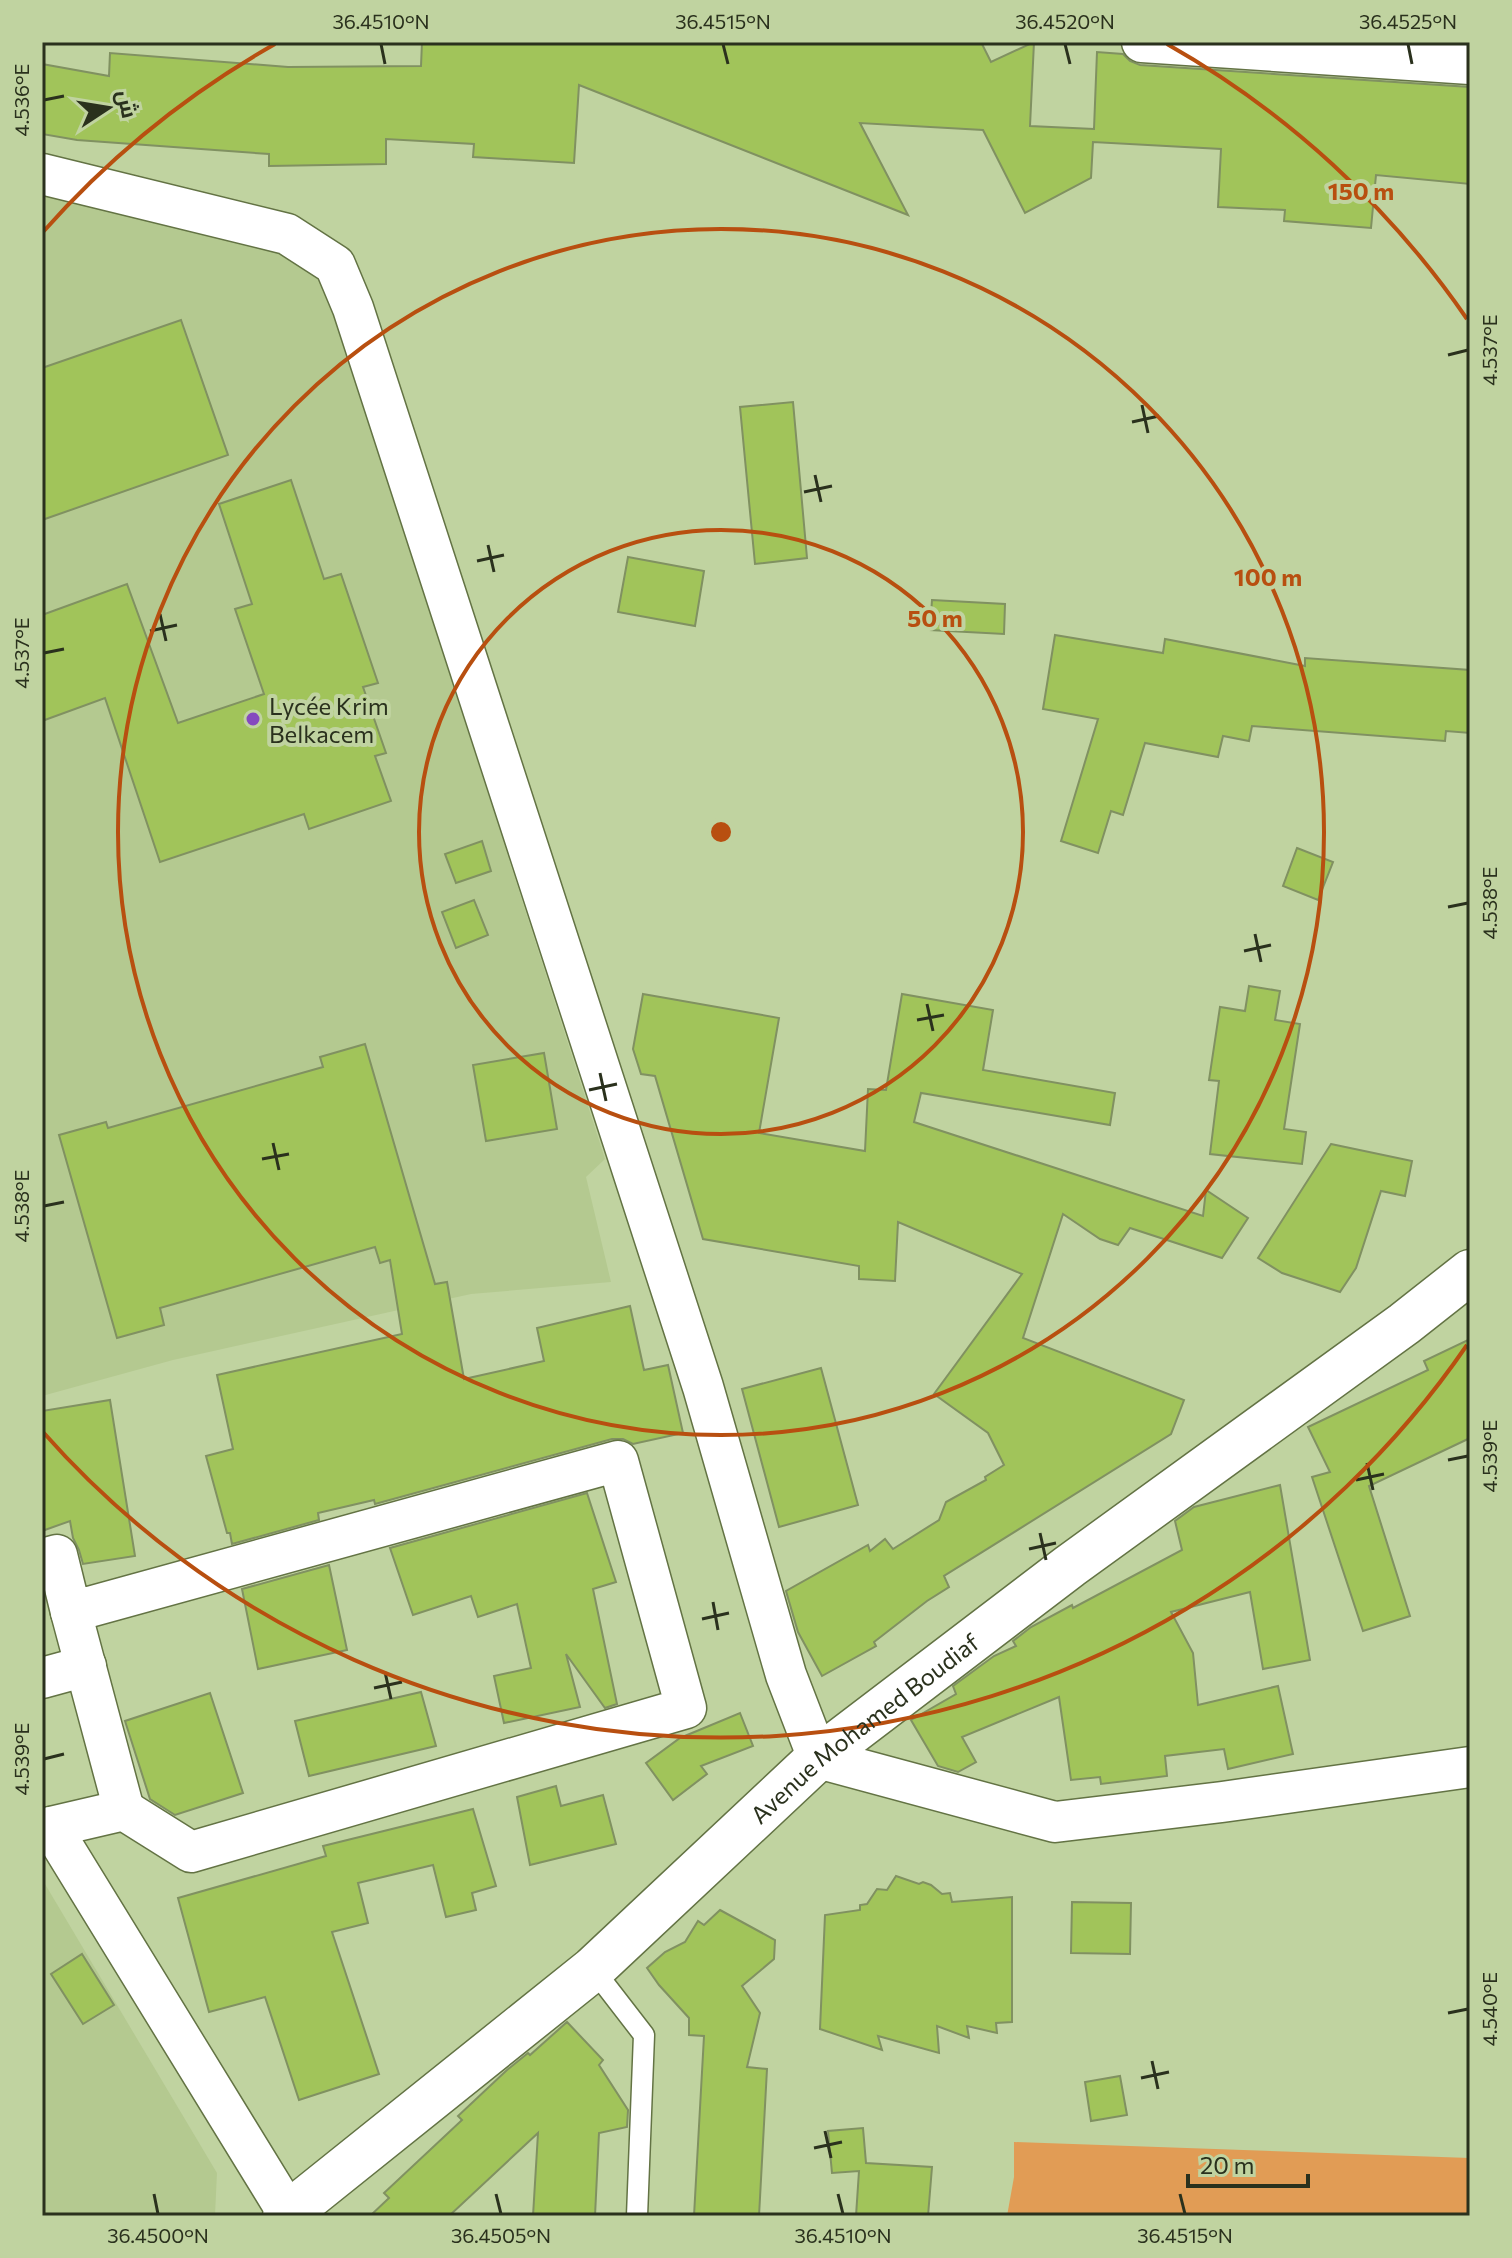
<svg xmlns="http://www.w3.org/2000/svg" width="1512" height="2258" font-family="Commissioner,Cairo,sans-serif">
  <style>
    .built { fill: #b4c990 }
    .green { fill: #e19c55 }
    .building { fill: #a1c45a; stroke: #809161; stroke-width: 2 }
    .lines { fill: none; stroke-linecap: round; stroke-linejoin: round }
    .service-casing { stroke: #637344; stroke-width: 23 }
    .minor-casing { stroke: #637344; stroke-width: 43 }
    .tertiary-casing { stroke: #637344; stroke-width: 47 }
    .service { stroke: #fff; stroke-width: 20 }
    .minor { stroke: #fff; stroke-width: 40 }
    .tertiary { stroke: #fff; stroke-width: 44 }
    .ticks { fill: none; stroke: #2a311d; stroke-width: 3 }
    .ring { fill: none; stroke: #b84f10; stroke-width: 4 }
    .poi-dot { fill: #8549bf; stroke: #c0d3a0; stroke-width: 3 }
    .labels { text-anchor: middle; dominant-baseline: central; stroke-width: 8; stroke-linejoin: round; paint-order: stroke }
    .poi-label { font-size: 24px; fill: #2a311d; stroke: #c0d3a0; text-anchor: start }
    .street-label { font-size: 24px; fill: #2a311d; stroke: #c0d3a0 }
    .centre { fill: #b84f10; stroke: #c0d3a0; stroke-width: 4 }
    .ring-label { font-size: 24px; text-anchor: middle; font-weight: bold; fill: #b84f10; stroke: #c0d3a0; stroke-width: 8; stroke-linejoin: round; paint-order: stroke }
    .neatline { fill: none; stroke: #2a311d; stroke-width: 3 }
    .ticks-label { font-size: 20px; text-anchor: middle; fill: #2a311d }
  </style>
  <rect width="100%" height="100%" fill="#c0d3a0"/>
  <g class="built">
    <polygon points="42,192 279,253 323,279 605,1159 586,1177 611,1282 471,1294 173,1360 42,1396"/>
    <polygon points="42,1879 217,2173 215,2216 42,2216"/>
  </g>
  <polygon class="green" points="1014,2142 1470,2158 1470,2216 1007,2216 1014,2177"/>
  <g class="building">
    <polygon points="422,42 981,42 991,62 1034,42 1030,126 1094,129 1097,52 1123,54 1130,61 1140,65 1470,87 1470,184 1376,175 1371,228 1284,221 1285,210 1218,207 1221,149 1093,142 1091,178 1025,213 983,130 860,123 908,215 579,85 574,163 473,157 474,144 386,139 386,164 269,166 269,154 77,140 42,134 42,64 109,76 110,53 288,67 421,66"/>
    <polygon points="181,320 228,455 42,520 42,368"/>
    <polygon points="793,402 807,558 755,564 740,407"/>
    <polygon points="291,480 324,579 341,574 378,683 363,687 386,753 375,756 391,801 309,829 304,814 160,862 105,698 42,721 42,615 127,584 178,723 264,694 235,609 252,604 219,504"/>
    <polygon points="628,557 704,571 695,626 618,612"/>
    <polygon points="932,600 1005,604 1004,634 930,630"/>
    <polygon points="1055,635 1163,653 1165,639 1305,666 1305,658 1470,670 1470,733 1446,731 1445,741 1252,726 1249,741 1223,736 1218,757 1145,743 1123,815 1111,811 1098,853 1061,841 1098,719 1043,709"/>
    <polygon points="482,841 491,871 456,883 445,854"/>
    <polygon points="1297,848 1333,862 1318,900 1283,886"/>
    <polygon points="474,900 488,935 456,948 442,912"/>
    <polygon points="1249,986 1280,991 1275,1020 1300,1024 1284,1129 1306,1132 1302,1164 1210,1154 1219,1081 1209,1080 1220,1007 1245,1011"/>
    <polygon points="643,994 779,1018 759,1133 865,1151 868,1089 886,1090 902,994 993,1010 983,1070 1115,1093 1110,1125 921,1093 914,1122 1203,1216 1206,1190 1248,1218 1222,1258 1130,1228 1118,1245 1100,1239 1063,1214 1023,1338 1184,1400 1171,1434 944,1576 949,1587 927,1601 874,1642 876,1646 822,1676 798,1632 786,1591 868,1545 870,1551 885,1539 893,1549 939,1520 946,1502 986,1480 985,1477 1004,1465 988,1433 934,1394 1022,1274 898,1222 895,1281 859,1279 859,1266 703,1239 655,1076 641,1074 633,1049"/>
    <polygon points="365,1044 435,1284 447,1282 464,1379 544,1361 537,1328 630,1306 644,1370 668,1365 683,1433 633,1444 623,1439 612,1439 375,1504 374,1500 318,1513 319,1520 232,1544 230,1533 227,1533 206,1456 233,1449 217,1375 402,1334 390,1260 380,1263 375,1247 160,1308 164,1325 117,1338 59,1135 106,1122 108,1128 323,1067 320,1057"/>
    <polygon points="544,1053 557,1129 486,1141 473,1065"/>
    <polygon points="1331,1144 1412,1161 1405,1196 1381,1191 1356,1268 1340,1292 1282,1273 1258,1258"/>
    <polygon points="1470,1339 1470,1438 1369,1486 1410,1616 1363,1631 1312,1477 1330,1472 1308,1427 1428,1370 1424,1361"/>
    <polygon points="821,1368 858,1505 779,1527 742,1389"/>
    <polygon points="110,1400 135,1556 83,1564 79,1550 73,1538 70,1521 42,1531 42,1411"/>
    <polygon points="1280,1485 1310,1660 1263,1669 1250,1592 1171,1612 1193,1653 1198,1705 1278,1686 1293,1754 1228,1769 1224,1749 1165,1756 1167,1776 1101,1784 1100,1777 1071,1780 1059,1697 962,1737 976,1762 958,1772 938,1766 911,1720 956,1694 953,1686 994,1656 1016,1646 1013,1641 1031,1627 1072,1605 1073,1608 1182,1550 1175,1521 1194,1507"/>
    <polygon points="587,1493 616,1582 593,1589 617,1704 605,1708 566,1654 580,1707 504,1723 494,1676 531,1668 517,1604 478,1617 471,1596 413,1615 390,1548"/>
    <polygon points="329,1565 347,1650 258,1669 242,1589"/>
    <polygon points="421,1692 436,1746 309,1776 295,1721"/>
    <polygon points="210,1693 243,1793 175,1815 150,1799 125,1721"/>
    <polygon points="740,1713 753,1746 701,1766 707,1774 673,1800 646,1763 680,1738"/>
    <polygon points="556,1786 561,1806 603,1795 616,1844 530,1865 517,1797"/>
    <polygon points="473,1809 496,1886 472,1893 476,1910 446,1917 433,1865 358,1883 368,1923 332,1932 379,2074 299,2100 265,1997 209,2012 178,1898 326,1856 323,1846"/>
    <polygon points="896,1876 919,1884 923,1882 931,1885 942,1894 950,1893 952,1902 1012,1897 1012,2022 996,2023 997,2033 967,2026 969,2038 937,2026 939,2053 878,2036 882,2050 820,2029 825,1915 860,1910 860,1905 867,1904 877,1889 887,1890"/>
    <polygon points="1072,1902 1131,1903 1130,1954 1071,1953"/>
    <polygon points="720,1910 775,1940 774,1959 742,1986 760,2013 747,2067 767,2069 759,2216 694,2216 704,2036 689,2035 689,2018 659,1985 647,1968 665,1952 685,1942 698,1921 704,1925"/>
    <polygon points="82,1954 114,2005 83,2024 51,1974"/>
    <polygon points="567,2022 603,2060 599,2065 628,2110 627,2127 599,2133 595,2216 533,2216 538,2133 449,2216 370,2216 389,2198 384,2193 462,2120 458,2116 507,2070 528,2053 530,2055"/>
    <polygon points="1120,2076 1127,2115 1091,2121 1085,2082"/>
    <polygon points="863,2128 866,2163 932,2167 928,2216 856,2216 859,2171 832,2173 828,2131"/>
  </g>
  <g class="lines">
    <defs>
      <polyline id="service" points="593,1969 644,2035 637,2216"/>
      <g id="minor">
        <polyline points="1142,42 1470,64"/>
        <polyline points="42,174 287,234 335,265 353,308 703,1387 786,1675 818,1758 1055,1822 1222,1802 1470,1767"/>
        <polyline points="42,1559 57,1555 71,1612 618,1461 686,1708 191,1852 124,1810 51,1827"/>
        <polyline points="71,1612 124,1810"/>
        <polyline points="42,1678 86,1666"/>
        <polyline points="42,1829 51,1827 288,2213"/>
      </g>
      <g id="tertiary">
        <path id="s1" d="M285 2216 593 1969 818 1758 1070 1566 1404 1324 1470 1272"/>
      </g>
    </defs>
    <use href="#service" class="service-casing"/>
    <use href="#minor" class="minor-casing"/>
    <use href="#tertiary" class="tertiary-casing"/>
    <use href="#service" class="service"/>
    <use href="#minor" class="minor"/>
    <use href="#tertiary" class="tertiary"/>
  </g>
  <path class="ticks" d="M381 44 385 64M723 44 728 64M1065 44 1070 64M1408 44 1412 64M44 100 64 96M1448 355 1468 350M1142 405 1148 433M1132 422 1159 416M815 475 821 502M804 492 832 486M488 545 494 572M477 561 504 555M160 614 166 641M150 631 177 625M44 653 64 649M1448 907 1468 903M1255 934 1261 962M1244 951 1271 945M927 1004 933 1031M917 1020 944 1015M600 1073 606 1101M589 1090 617 1084M273 1143 279 1170M262 1159 289 1154M44 1206 64 1202M1448 1460 1468 1456M1367 1463 1373 1490M1356 1480 1384 1474M1040 1533 1046 1560M1029 1549 1056 1543M713 1602 718 1630M702 1619 729 1613M385 1672 391 1699M374 1688 402 1682M44 1759 64 1754M1448 2013 1468 2009M1152 2061 1158 2089M1141 2078 1169 2072M825 2131 831 2158M814 2148 842 2142M154 2194 158 2214M496 2194 501 2214M838 2194 843 2214M1180 2194 1185 2214"/>
  <g class="ring">
    <circle cx="721" cy="832" r="302"/>
    <circle cx="721" cy="832" r="603"/>
    <path d="M1467 1345A905 905 0 0 1 43 1432M43 232A905 905 0 0 1 275 44M1167 44A905 905 0 0 1 1467 319"/>
  </g>
  <circle class="poi-dot" cx="253" cy="719" r="8"/>
  <g class="labels">
    <g class="poi-label">
      <text x="269" y="705">Lycée Krim<tspan x="269" dy="28">Belkacem</tspan></text>
    </g>
    <g class="street-label">
      <text stroke="none"><textPath href="#s1" startOffset="758">Avenue Mohamed Boudiaf</textPath></text>
    </g>
  </g>
  <circle cx="721" cy="832" r="12" class="centre"/>
  <g class="ring-label">
    <text x="1361" y="200">150 m</text>
    <text x="1268" y="586">100 m</text>
    <text x="935" y="627">50 m</text>
  </g>
  <rect width="1512" height="2258" fill="none" stroke="#c0d3a0" stroke-width="88"/>
  <g transform="translate(108 108) rotate(78)" stroke="#c0d3a0" stroke-width="6" paint-order="stroke">
  <path d="M0-6L14 30L0 20L-14 30Z" fill="#2a311d"/>
  <text y="-12" font-size="22" font-weight="bold" text-anchor="middle" fill="#2a311d">ش</text>
  </g>
  <path d="M1188 2174v12h120v-12" fill="none" stroke="#2a311d" stroke-width="4"/>
  <text x="1200" y="2174" font-size="24" fill="#2a311d" stroke="#c0d3a0" stroke-width="6" paint-order="stroke">20 m</text>
  <rect x="44" y="44" width="1424" height="2170" class="neatline"/>
  <g class="ticks-label">
    <text x="381" y="29">36.4510°N</text>
    <text x="723" y="29">36.4515°N</text>
    <text x="1065" y="29">36.4520°N</text>
    <text x="1408" y="29">36.4525°N</text>
    <text transform="translate(22 100) rotate(-90)" y="7">4.536°E</text>
    <text transform="translate(1490 350) rotate(-90)" y="7">4.537°E</text>
    <text transform="translate(22 653) rotate(-90)" y="7">4.537°E</text>
    <text transform="translate(1490 903) rotate(-90)" y="7">4.538°E</text>
    <text transform="translate(22 1206) rotate(-90)" y="7">4.538°E</text>
    <text transform="translate(1490 1456) rotate(-90)" y="7">4.539°E</text>
    <text transform="translate(22 1759) rotate(-90)" y="7">4.539°E</text>
    <text transform="translate(1490 2009) rotate(-90)" y="7">4.540°E</text>
    <text x="158" y="2243">36.4500°N</text>
    <text x="501" y="2243">36.4505°N</text>
    <text x="843" y="2243">36.4510°N</text>
    <text x="1185" y="2243">36.4515°N</text>
  </g>
</svg>
